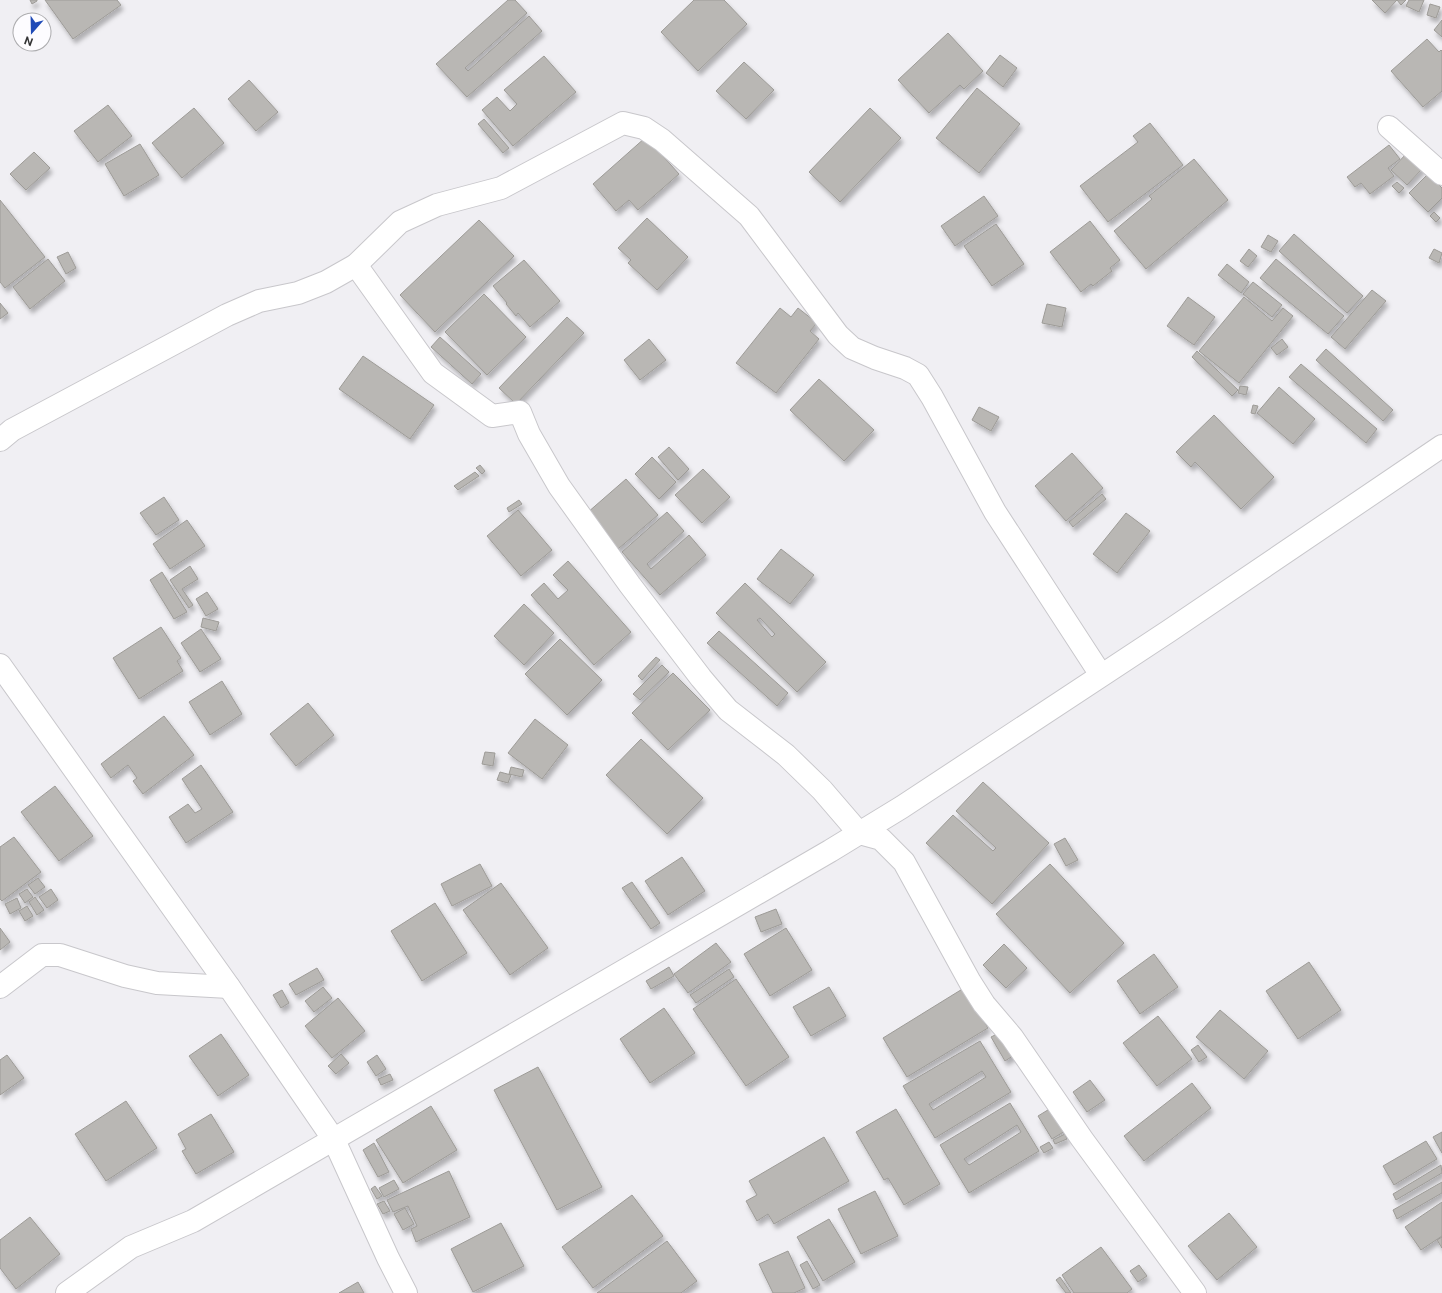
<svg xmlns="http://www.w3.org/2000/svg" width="1442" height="1293" font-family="'Public Sans',sans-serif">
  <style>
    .building { fill: #b9b7b4; stroke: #9d9b97; fill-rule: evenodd; filter: url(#shadow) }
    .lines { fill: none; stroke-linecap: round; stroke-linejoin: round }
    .minor-casing { stroke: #c8c7cb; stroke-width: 24 }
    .minor { stroke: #fff; stroke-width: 22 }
  </style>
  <defs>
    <filter id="shadow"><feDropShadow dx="2.5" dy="4.5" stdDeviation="2" flood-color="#0004"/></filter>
  </defs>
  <rect width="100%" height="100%" fill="#f0eff3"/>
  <g class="building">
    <polygon points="30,0 37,0 37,1 32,4"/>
    <polygon points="45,0 117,0 121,5 73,39"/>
    <polygon points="508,0 515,0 527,13 465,68 468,71 529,16 542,31 467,97 436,64"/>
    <polygon points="694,0 724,0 747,24 698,71 661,32"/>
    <polygon points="1372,0 1406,0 1401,5 1397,0 1385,13"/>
    <polygon points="1409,0 1424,0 1419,12 1406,6"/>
    <polygon points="1430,4 1440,7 1436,18 1427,15"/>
    <polygon points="1442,20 1442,37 1434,30"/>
    <polygon points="948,33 983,71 964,89 960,85 929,113 898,80"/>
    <polygon points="1427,39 1439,52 1441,50 1442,51 1442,91 1423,107 1391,71"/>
    <polygon points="1000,55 1017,68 1003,87 986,73"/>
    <polygon points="544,56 576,92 513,146 482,110 497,97 510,111 517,104 504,90"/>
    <polygon points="744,62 774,90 746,119 716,91"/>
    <polygon points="249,80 278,112 256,131 228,99"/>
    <polygon points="977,88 1020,124 979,173 936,138"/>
    <polygon points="108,105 132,136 98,162 74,131"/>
    <polygon points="194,108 224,143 182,178 152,143"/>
    <polygon points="870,108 901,138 840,202 809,172"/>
    <polygon points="484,119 509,148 503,153 478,124"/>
    <polygon points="1150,123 1183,165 1108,222 1080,186 1138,142 1133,136"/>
    <polygon points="646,137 679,174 638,210 629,200 616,211 593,184"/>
    <polygon points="140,144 159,175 124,196 105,164"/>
    <polygon points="1389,145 1400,159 1388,168 1394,176 1370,194 1361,183 1355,187 1347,177"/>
    <polygon points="34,152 50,168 26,190 10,174"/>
    <polygon points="1407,153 1423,168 1407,185 1391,170"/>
    <polygon points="1194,159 1228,200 1146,269 1114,231 1152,199 1149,196"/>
    <polygon points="1428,174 1442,188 1442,198 1428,212 1409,193"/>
    <polygon points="1397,182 1404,188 1399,193 1392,186"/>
    <polygon points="984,196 998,216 955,246 941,226"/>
    <polygon points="0,200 45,257 5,288 0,282"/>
    <polygon points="1434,212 1440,218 1436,222 1430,216"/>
    <polygon points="647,218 688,257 657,290 628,263 631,260 618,248"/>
    <polygon points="479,220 514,256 435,332 400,295"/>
    <polygon points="1090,221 1120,260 1110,268 1112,271 1093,286 1091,284 1081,292 1050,252"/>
    <polygon points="996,224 1024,264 992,286 964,246"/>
    <polygon points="1294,234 1363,296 1347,313 1279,251"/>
    <polygon points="1268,235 1278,241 1271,252 1261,247"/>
    <polygon points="1249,249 1257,256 1248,267 1240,261"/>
    <polygon points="1434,249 1442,253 1439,263 1429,258"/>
    <polygon points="68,252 76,268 66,274 57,257"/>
    <polygon points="48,259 65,281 30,309 13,287"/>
    <polygon points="1276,259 1344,316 1328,334 1260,278"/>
    <polygon points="524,260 560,301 530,327 518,313 516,316 506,304 507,303 493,286"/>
    <polygon points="1227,264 1249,282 1241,293 1218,275"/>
    <polygon points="1253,282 1282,305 1272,317 1243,294"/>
    <polygon points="1372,290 1386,301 1345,349 1331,337"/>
    <polygon points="484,294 526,337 487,375 445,332"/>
    <polygon points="1188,297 1215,317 1194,345 1167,326"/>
    <polygon points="1244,297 1272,321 1283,308 1293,316 1239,383 1199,351"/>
    <polygon points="0,303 8,313 0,319"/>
    <polygon points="1047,304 1066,308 1062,327 1042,323"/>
    <polygon points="780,308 791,317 798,308 817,323 810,331 819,339 776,393 736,363"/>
    <polygon points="567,317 584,333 516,404 499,388"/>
    <polygon points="440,337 481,374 472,384 431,347"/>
    <polygon points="649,339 666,360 640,380 624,360"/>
    <polygon points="1282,339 1288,347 1277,355 1271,348"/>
    <polygon points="1326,349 1393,410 1383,421 1316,360"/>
    <polygon points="1197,351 1238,390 1232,396 1192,357"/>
    <polygon points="363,356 434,405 410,439 339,389"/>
    <polygon points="1301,364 1377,429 1366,443 1289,377"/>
    <polygon points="819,379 874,430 844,461 790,410"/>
    <polygon points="1240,386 1248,387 1246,395 1238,393"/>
    <polygon points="1279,387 1315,419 1293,444 1257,413"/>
    <polygon points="1253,405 1258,406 1255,414 1251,413"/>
    <polygon points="979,407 999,417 991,431 972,420"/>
    <polygon points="1214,415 1274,477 1241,509 1195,462 1191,467 1176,452"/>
    <polygon points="669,447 689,469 678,480 658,457"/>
    <polygon points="1072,453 1103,488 1066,521 1035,486"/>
    <polygon points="652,457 676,482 659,499 635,474"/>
    <polygon points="480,465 485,471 482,474 476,468"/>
    <polygon points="703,469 730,497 702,523 675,495"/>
    <polygon points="475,472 479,476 458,490 454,486"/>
    <polygon points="626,479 658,515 618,549 587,513"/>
    <polygon points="1102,494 1106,499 1073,527 1069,522"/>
    <polygon points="164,497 179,520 156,535 140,513"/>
    <polygon points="519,500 522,504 509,512 507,508"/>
    <polygon points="518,510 552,550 521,576 487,536"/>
    <polygon points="667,512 684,531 647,564 651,569 689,535 706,555 660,595 622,552"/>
    <polygon points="1126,513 1150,531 1117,573 1093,554"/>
    <polygon points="187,520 205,546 170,569 153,544"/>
    <polygon points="781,549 814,575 790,604 757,579"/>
    <polygon points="568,561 631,632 594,665 531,595 544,583 558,599 568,590 553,575"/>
    <polygon points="190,566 198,579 182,589 193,605 189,608 170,580"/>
    <polygon points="162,572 187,612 174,619 150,580"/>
    <path d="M745 583 826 662 797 692 716 613ZM760 618 775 634 772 637 757 620Z"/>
    <polygon points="207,592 218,609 206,616 196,599"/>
    <polygon points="524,604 554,633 524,665 494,636"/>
    <polygon points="203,618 219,622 216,631 201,627"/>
    <polygon points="161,627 181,658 177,661 183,671 139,699 113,658"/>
    <polygon points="201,629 221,659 200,672 181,643"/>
    <polygon points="719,631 788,693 777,706 707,643"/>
    <polygon points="560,639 602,680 567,715 525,674"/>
    <polygon points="656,657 660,660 642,680 638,676"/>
    <polygon points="662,665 669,672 640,700 633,694"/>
    <polygon points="673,673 710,710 668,750 632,713"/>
    <polygon points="222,681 242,714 210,735 189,702"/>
    <polygon points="308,703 334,735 296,766 270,734"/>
    <polygon points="164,716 194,755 143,794 133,781 137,778 128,765 111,778 101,764"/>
    <polygon points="535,719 568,745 542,779 508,753"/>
    <polygon points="641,739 703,798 667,834 606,775"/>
    <polygon points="485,752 495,753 493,766 482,764"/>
    <polygon points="201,765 233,812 186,843 169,817 188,804 195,813 202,809 182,779"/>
    <polygon points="511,767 524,770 522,777 509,774"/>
    <polygon points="500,772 511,775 508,783 497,780"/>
    <polygon points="983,782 1049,843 992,904 926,843 953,815 993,851 996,848 956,811"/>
    <polygon points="55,786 93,836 59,861 21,812"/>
    <polygon points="14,837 41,872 2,901 0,899 0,847"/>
    <polygon points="1065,838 1078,860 1066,866 1054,844"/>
    <polygon points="682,857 705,891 668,915 645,881"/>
    <polygon points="480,864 492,886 452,906 441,884"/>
    <polygon points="1050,864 1124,943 1070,993 996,914"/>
    <polygon points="38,878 45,887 35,894 28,885"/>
    <polygon points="632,882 660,923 651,929 622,888"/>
    <polygon points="501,883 548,948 510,975 463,910"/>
    <polygon points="27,889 33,897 25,903 19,894"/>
    <polygon points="51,889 58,900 47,908 39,897"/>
    <polygon points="35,897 44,910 37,915 29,902"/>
    <polygon points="17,898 21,908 10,914 5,904"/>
    <polygon points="435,903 467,953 422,981 391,931"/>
    <polygon points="27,906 33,916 25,921 19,911"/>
    <polygon points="776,909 782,924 761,932 755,917"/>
    <polygon points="0,928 10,942 0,950"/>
    <polygon points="786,928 812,970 770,996 744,954"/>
    <polygon points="716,943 731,962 688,993 674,974"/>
    <polygon points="1004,944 1027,968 1006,988 983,965"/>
    <polygon points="1154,954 1178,987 1140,1014 1117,981"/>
    <polygon points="1309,962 1341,1010 1298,1039 1266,991"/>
    <polygon points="669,967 674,976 651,989 646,981"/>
    <polygon points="317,968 324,980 296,995 289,984"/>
    <polygon points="729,969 734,977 696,1003 690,995"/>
    <polygon points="736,979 789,1057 746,1086 693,1009"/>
    <polygon points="323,987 332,998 314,1012 305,1001"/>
    <polygon points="829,987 846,1016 811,1036 793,1007"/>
    <polygon points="964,988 988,1028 907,1077 883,1038"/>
    <polygon points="282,990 289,1003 281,1008 273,995"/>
    <polygon points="338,998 365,1031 332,1058 305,1026"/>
    <polygon points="664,1008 695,1053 650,1083 620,1039"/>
    <polygon points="1220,1010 1268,1051 1244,1079 1196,1037"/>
    <polygon points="1158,1016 1192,1059 1157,1086 1123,1043"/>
    <polygon points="1003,1031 1016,1054 1005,1061 991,1037"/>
    <polygon points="221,1034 249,1075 218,1096 189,1056"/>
    <path d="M980 1041 1011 1092 935 1138 903 1086ZM982 1071 986 1077 933 1110 929 1104Z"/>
    <polygon points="1198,1045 1207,1057 1199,1062 1191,1050"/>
    <polygon points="341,1054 349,1063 336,1074 328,1066"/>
    <polygon points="7,1055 24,1078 0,1095 0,1060"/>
    <polygon points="377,1055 386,1069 376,1076 367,1062"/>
    <polygon points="538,1067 602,1187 557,1210 494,1090"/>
    <polygon points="390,1074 393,1080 381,1085 378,1079"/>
    <polygon points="1090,1080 1105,1100 1087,1112 1073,1092"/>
    <polygon points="1192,1083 1211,1108 1144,1161 1124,1136"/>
    <polygon points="126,1101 157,1148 106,1181 75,1134"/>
    <path d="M1010 1103 1039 1151 969 1193 940 1145ZM1017 1125 1021 1132 969 1165 964 1159Z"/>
    <polygon points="1056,1105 1070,1128 1052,1139 1038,1116"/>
    <polygon points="431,1106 457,1150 403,1183 376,1140"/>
    <polygon points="896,1109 940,1184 904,1205 888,1178 884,1180 856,1132"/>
    <polygon points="211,1114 234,1152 196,1174 182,1151 186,1149 178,1134"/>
    <polygon points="1442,1132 1442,1153 1433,1137"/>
    <polygon points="1065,1134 1067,1139 1055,1144 1053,1140"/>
    <polygon points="824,1137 849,1181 774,1224 768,1214 757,1221 746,1201 757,1195 749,1181"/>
    <polygon points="1426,1141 1437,1159 1394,1185 1383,1166"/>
    <polygon points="1049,1142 1053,1148 1044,1153 1040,1147"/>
    <polygon points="374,1143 389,1172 378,1177 363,1150"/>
    <polygon points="1441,1165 1442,1173 1396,1200 1393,1194"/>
    <polygon points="449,1171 470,1217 416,1242 411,1229 417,1226 408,1206 393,1212 387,1200"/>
    <polygon points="394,1180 399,1189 384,1197 379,1188"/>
    <polygon points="1442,1182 1442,1193 1397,1219 1393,1210"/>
    <polygon points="375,1186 382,1196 377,1199 371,1189"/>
    <polygon points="875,1191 898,1236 861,1254 838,1209"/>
    <polygon points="632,1195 663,1236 593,1288 562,1247"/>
    <polygon points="384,1201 390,1211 383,1214 377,1204"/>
    <polygon points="1442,1202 1442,1236 1421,1250 1405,1227"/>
    <polygon points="405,1208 414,1224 403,1230 394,1214"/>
    <polygon points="1229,1213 1257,1247 1217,1280 1188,1246"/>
    <polygon points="30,1217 60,1254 16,1289 0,1268 0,1240"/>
    <polygon points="829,1219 855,1262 823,1281 797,1237"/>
    <polygon points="501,1223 524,1266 473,1292 451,1249"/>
    <polygon points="1442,1237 1442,1248 1437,1240"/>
    <polygon points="667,1241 697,1281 681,1293 597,1293"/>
    <polygon points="1101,1247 1132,1289 1127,1293 1074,1293 1062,1275"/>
    <polygon points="788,1251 805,1288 794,1293 773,1293 759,1264"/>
    <polygon points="807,1261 820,1285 813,1289 800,1265"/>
    <polygon points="1139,1265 1147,1276 1138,1282 1130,1271"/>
    <polygon points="1060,1277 1071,1293 1066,1293 1056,1280"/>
    <polygon points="358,1282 364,1293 339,1293"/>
  </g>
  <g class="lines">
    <defs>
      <g id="minor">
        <polyline points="1389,127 1442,174"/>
        <polyline points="356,265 433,373 492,416 520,412 529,434 559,486 630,585 701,678 728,710 786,755 822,790 859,833 881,839 904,862 970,982 984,1004 1012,1037 1082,1139 1195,1293"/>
        <polyline points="0,440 12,430 227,315 259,301 298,293 326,282 356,265 400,222 437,205 501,188 623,123 644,128 662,140 749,216 838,335 852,348 875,358 905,368 918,375 932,397 995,512 1101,675"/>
        <polyline points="0,665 229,987 334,1140 388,1258 406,1293"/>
        <polyline points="0,987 42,955 60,955 125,976 157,983 229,987"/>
        <polyline points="67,1293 131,1247 193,1221 830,851 902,807 1169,631 1442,446"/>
      </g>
    </defs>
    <use href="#minor" class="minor-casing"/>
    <use href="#minor" class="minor"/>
  </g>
  <g transform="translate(32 32) rotate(200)"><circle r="19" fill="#fdfcff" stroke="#acacae"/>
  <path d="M0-3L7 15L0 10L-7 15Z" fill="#1f4ab7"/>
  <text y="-6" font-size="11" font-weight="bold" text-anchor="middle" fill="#333334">N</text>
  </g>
</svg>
